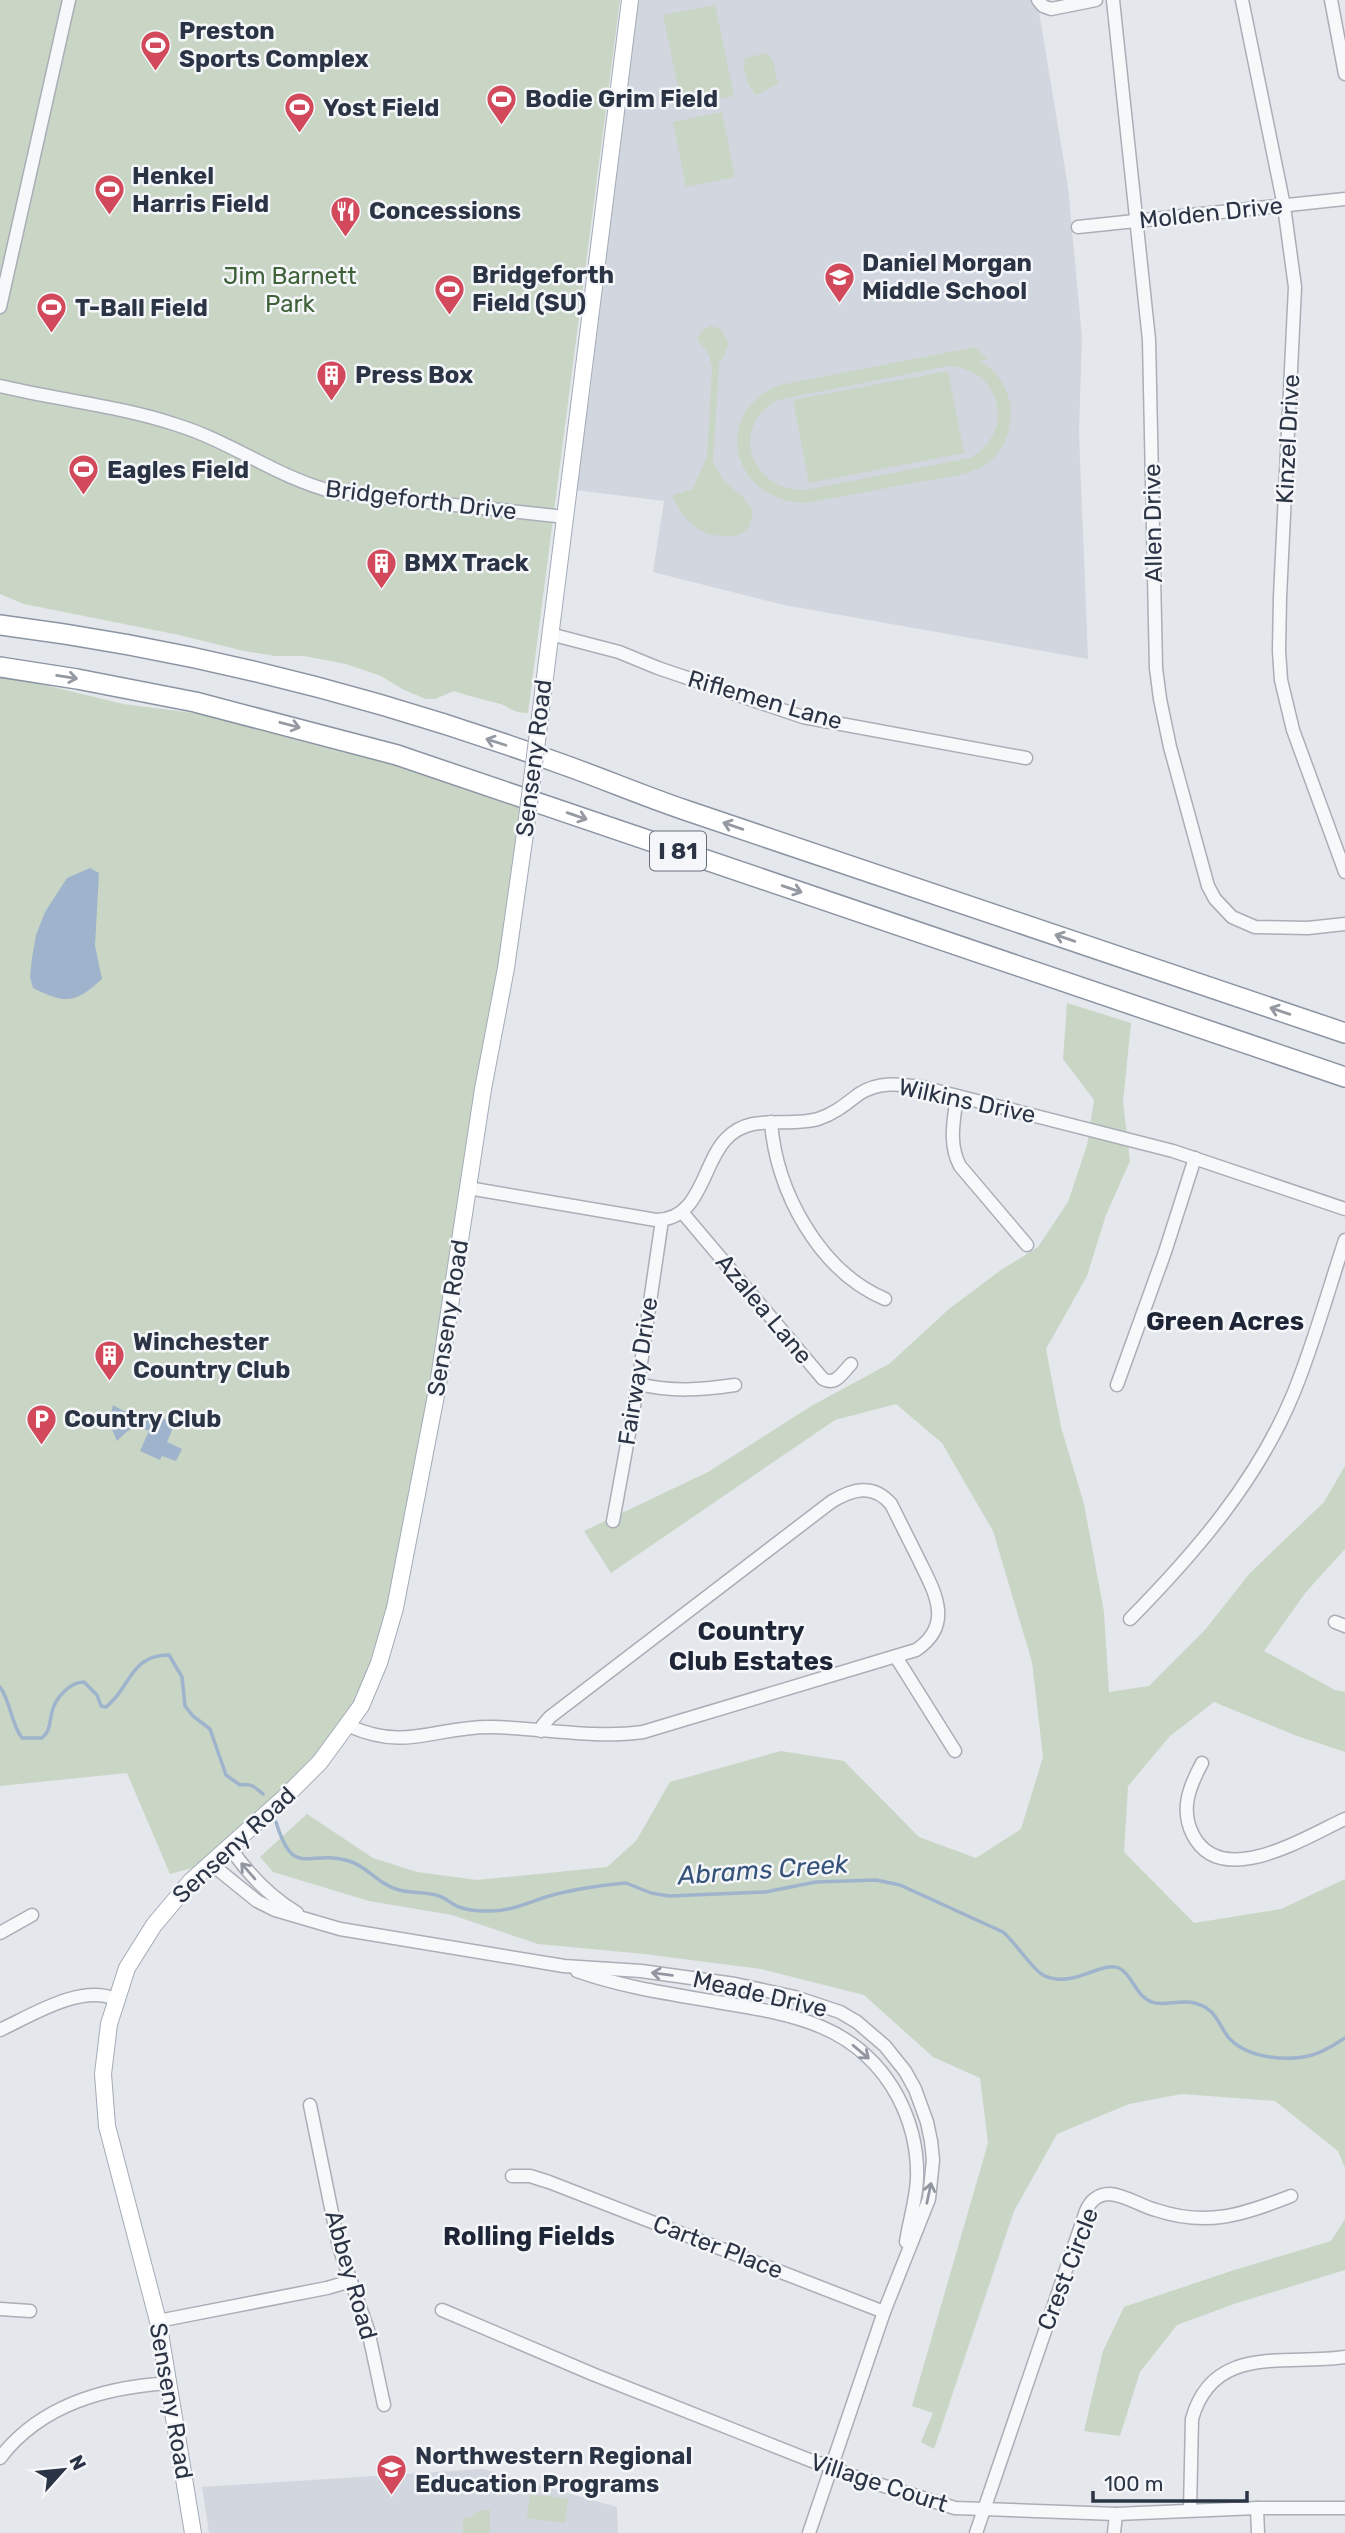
<svg xmlns="http://www.w3.org/2000/svg" width="1345" height="2533" font-family="Rubik,sans-serif">
  <style>
    .built { fill: #d2d6de }
    .green { fill: #c9d6c5; fill-rule: evenodd }
    .water { fill: #9fb4cc }
    .lines { fill: none; stroke-linecap: round; stroke-linejoin: round }
    .stream { stroke: #9fb4cc; stroke-width: 3.5 }
    .minor-casing { stroke: #a9aeb7; stroke-width: 15 }
    .major-casing { stroke: #a3abb8; stroke-width: 18 }
    .highway-casing { stroke: #8b94a3; stroke-width: 22 }
    .minor { stroke: #f7f8fa; stroke-width: 12 }
    .major { stroke: #fff; stroke-width: 16 }
    .highway { stroke: #fff; stroke-width: 19 }
    .major-bridge-casing { stroke: #a3abb8; stroke-width: 18; stroke-linecap: butt }
    .major-bridge { stroke: #fff; stroke-width: 16 }
    .oneway { stroke: #959aa2 }
    .oneway2 { stroke: #9196a0 }
    .labels { text-anchor: middle; dominant-baseline: central; stroke-width: 5; stroke-linejoin: round; paint-order: stroke }
    .shield { fill: #f4f6f9; stroke: #676e7b; stroke-width: 2 }
    .shield-label { font-size: 23px; font-weight: bold; fill: #2b3445 }
    .poi-label { font-size: 24px; font-weight: bold; fill: #2b3445; stroke: #f4f6f9; text-anchor: start }
    .street-label { font-size: 24px; fill: #2b3445; stroke: #f4f6f9 }
    .park-label { font-size: 24px; fill: #3f6138; stroke: #f4f6f9 }
    .neighbourhood-label { font-size: 26px; font-weight: bold; fill: #1d2536; stroke: #f4f6f9 }
    .water-label { font-size: 26px; font-style: italic; fill: #34527a; stroke: #f4f6f9 }
  </style>
  <rect width="100%" height="100%" fill="#e4e7ec"/>
  <g class="built">
    <polygon points="637,0 1037,0 1068,187 1082,337 1079,432 1088,659 784,605 653,572 664,501 575,490 591,384"/>
    <polygon points="483,2469 617,2507 618,2533 209,2533 202,2487"/>
  </g>
  <g class="green">
    <path d="M0 0H620L528 713C510 713 512 707 497 703 483 699 468 696 454 691L435 699H426L404 690 381 676 346 664 304 656H275L244 651 179 635 24 604 0 594Z"/>
    <polygon points="715,5 734,96 682,106 663,15"/>
    <path d="M768 53 773 61 778 84 756 95C748 87 742 70 745 58Z"/>
    <polygon points="722,112 735,177 686,187 673,122"/>
    <path d="M711 326 722 330 729 345 719 364 713 462 724 481 742 496 753 511 748 530C741 535 735 536 727 536 700 537 685 521 673 499V495L693 489 707 457 712 368 709 355 697 338 703 330Z"/>
    <path d="M975 347 988 359 980 361C999 372 1011 392 1011 414 1010 435 1002 453 985 465 966 477 939 478 918 482 881 489 844 496 807 503 731 503 710 411 780 385ZM948 366C1001 368 1017 432 970 458L805 490C750 491 728 425 778 400Z"/>
    <polygon points="948,371 964,453 809,483 793,400"/>
    <polygon points="0,674 123,704 294,726 528,799 444,1344 379,1663 320,1762 210,1863 170,1874 127,1773 0,1786"/>
    <polygon points="1067,1003 1131,1023 1123,1102 1130,1161 1106,1215 1087,1276 1046,1349 1061,1427 1084,1504 1104,1612 1109,1692 1149,1686 1204,1631 1250,1573 1324,1502 1345,1466 1345,1549 1306,1592 1264,1651 1335,1690 1345,1692 1345,1752 1297,1736 1214,1702 1170,1736 1128,1786 1124,1852 1194,1923 1281,1909 1345,1879 1345,2168 1338,2151 1275,2101 1182,2094 1129,2104 1057,2134 1014,2211 934,2449 921,2442 933,2413 912,2406 988,2143 980,2078 933,2057 864,1995 761,1969 644,1954 538,1944 452,1915 369,1901 273,1872 260,1857 307,1814 373,1858 417,1872 477,1880 607,1867 636,1841 670,1782 781,1751 844,1761 919,1837 976,1858 1021,1829 1043,1757 1032,1662 993,1531 942,1443 896,1404 835,1420 611,1573 584,1531 708,1472 813,1405 889,1364 949,1309 1001,1270 1038,1247 1068,1202 1087,1145 1094,1100 1063,1059"/>
    <polygon points="1345,2219 1345,2270 1234,2304 1177,2325 1140,2372 1120,2436 1084,2431 1103,2351 1124,2307 1231,2271 1331,2241"/>
    <polygon points="530,2494 568,2499 565,2523 527,2518"/>
    <polygon points="480,2510 490,2510 490,2533 463,2533 463,2518 471,2517"/>
  </g>
  <g class="water">
    <path d="M90 868 99 873 95 946 102 979C75 1004 65 1004 33 988L30 977 32 958 36 935 45 912 67 878Z"/>
    <path d="M113 1405 124 1411 153 1418 154 1415 175 1423 167 1442 182 1449 176 1461 162 1456 160 1460 140 1451 149 1431C133 1423 129 1430 117 1441L109 1422Z"/>
  </g>
  <g class="lines">
    <g class="stream">
      <path d="M0 1687C11 1702 11 1724 22 1738H42C51 1730 49 1723 52 1712 55 1698 70 1682 84 1682L97 1695 101 1706 106 1707C131 1688 129 1655 169 1655L182 1677 185 1706 193 1716 210 1729 226 1775 240 1785C251 1783 255 1787 263 1794"/>
      <path d="M276 1822C294 1881 308 1848 349 1861 367 1866 379 1885 399 1890 411 1893 424 1892 436 1895 445 1897 451 1904 459 1907 467 1910 478 1911 486 1911 504 1912 520 1906 537 1900 561 1891 589 1887 615 1884L626 1883 651 1893 669 1896 765 1892 816 1882 876 1880 900 1885 1003 1932C1016 1943 1032 1969 1043 1975 1072 1990 1102 1960 1119 1968 1133 1975 1136 1997 1152 2002 1167 2008 1189 1994 1209 2010 1219 2017 1222 2032 1231 2040 1249 2058 1288 2062 1312 2055 1324 2052 1335 2044 1345 2038"/>
    </g>
    <defs>
      <g id="minor">
        <polyline points="1038,0 1043,6 1051,9 1096,0"/>
        <polyline points="1113,0 1149,340 1156,668 1160,699 1170,747 1208,886 1215,899 1232,917 1255,927 1308,928 1345,924"/>
        <polyline points="1242,0 1284,206 1295,287 1280,597 1279,651 1281,680 1293,730 1345,872"/>
        <polyline points="1331,0 1345,74"/>
        <polyline points="1078,227 1345,199"/>
        <polyline points="0,307 69,0"/>
        <path d="M0 386C59 400 120 406 177 425 232 442 278 478 334 492L565 517"/>
        <polyline points="550,634 619,652 658,668 803,717 1026,758"/>
        <path d="M957 1096C954 1120 948 1143 960 1166L1027 1245"/>
        <path d="M771 1122C776 1191 819 1271 885 1299"/>
        <path d="M468 1188 656 1220C701 1220 702 1164 726 1139 751 1112 787 1128 818 1119 834 1114 846 1104 859 1094 879 1081 900 1084 922 1087L1173 1151 1345 1209"/>
        <path d="M682 1212 823 1379C836 1386 842 1373 851 1364"/>
        <path d="M638 1384C673 1392 700 1390 735 1385"/>
        <polyline points="1117,1385 1165,1252 1195,1158"/>
        <polyline points="613,1521 638,1384 662,1220"/>
        <path d="M1130 1619C1196 1552 1258 1480 1294 1392 1314 1343 1328 1291 1345 1240"/>
        <polyline points="1335,1622 1345,1626"/>
        <polyline points="896,1657 955,1751"/>
        <path d="M349 1726C408 1752 435 1726 492 1727 543 1728 592 1739 643 1732L916 1650C955 1624 934 1591 918 1558 909 1540 900 1522 891 1504 873 1483 852 1489 831 1502L550 1717 543 1725 541 1731"/>
        <path d="M1202 1763C1189 1787 1180 1810 1193 1835 1222 1891 1307 1836 1345 1819"/>
        <path d="M229 1846C247 1873 269 1896 297 1913"/>
        <polyline points="210,1863 257,1901 275,1910 340,1929 564,1966 641,1971 735,1984 795,1997 840,2012 857,2022 885,2046 905,2071 915,2089 927,2122 931,2141 933,2160 929,2199 884,2312 809,2533"/>
        <polyline points="0,1933 32,1915"/>
        <path d="M577 1971C622 1987 670 1994 717 2002 791 2014 859 2024 898 2097 911 2122 918 2151 917 2179 916 2201 909 2221 906 2242"/>
        <path d="M0 2030C32 2015 81 1984 115 1999"/>
        <polyline points="310,2105 339,2247 368,2330 384,2405"/>
        <polyline points="512,2176 530,2176 549,2182 884,2312"/>
        <polyline points="0,2309 30,2311"/>
        <polyline points="442,2310 595,2375 817,2463 831,2465 849,2475 955,2508 1116,2514 1257,2508 1345,2508"/>
        <polyline points="158,2321 327,2288 351,2281"/>
        <path d="M0 2458C41 2404 106 2387 169 2383"/>
        <polyline points="1257,2508 1258,2533"/>
        <path d="M1190 2510 1192 2419C1213 2343 1286 2366 1345 2357"/>
        <path d="M976 2533 1086 2211C1090 2201 1098 2194 1110 2194 1125 2195 1141 2206 1156 2210 1207 2227 1242 2215 1291 2196"/>
        <polyline points="1114,2533 1116,2514"/>
      </g>
      <g id="major">
        <polyline points="540,717 630,0"/>
        <polyline points="193,2533 158,2321 107,2126 103,2074 109,2024 127,1968 154,1925 191,1881 284,1798 320,1762 361,1706 379,1663 395,1608 438,1385 483,1089 506,968 525,834"/>
      </g>
      <g id="highway">
        <path d="M0 625C189 649 377 697 556 762 599 777 641 795 685 810L1345 1033"/>
        <polyline points="0,667 77,679 195,702 397,755 1345,1077"/>
      </g>
    </defs>
    <use href="#minor" class="minor-casing"/>
    <use href="#major" class="major-casing"/>
    <use href="#highway" class="highway-casing"/>
    <use href="#minor" class="minor"/>
    <use href="#major" class="major"/>
    <use href="#highway" class="highway"/>
    <defs>
      <polyline id="major-bridge" points="525,834 540,717"/>
    </defs>
    <use href="#major-bridge" class="major-bridge-casing"/>
    <use href="#major-bridge" class="major-bridge"/>
  </g>
  <defs><path id="oneway-shaft" d="M-6 0H5M1.5-3L5.5 0L1.5 3" fill="none" stroke-width="1.6" stroke-linecap="round" stroke-linejoin="round" transform="scale(1.75)"/></defs>
  <g class="oneway">
    <use href="#oneway-shaft" transform="translate(67 677) rotate(9)"/>
    <use href="#oneway-shaft" transform="translate(290 725) rotate(15)"/>
    <use href="#oneway-shaft" transform="translate(496 742) rotate(-162)"/>
    <use href="#oneway-shaft" transform="translate(577 816) rotate(19)"/>
    <use href="#oneway-shaft" transform="translate(733 826) rotate(-161)"/>
    <use href="#oneway-shaft" transform="translate(792 889) rotate(19)"/>
    <use href="#oneway-shaft" transform="translate(1065 938) rotate(-161)"/>
    <use href="#oneway-shaft" transform="translate(1280 1011) rotate(-161)"/>
  </g>
  <g class="oneway2">
    <use href="#oneway-shaft" transform="translate(248 1871) rotate(-131)"/>
    <use href="#oneway-shaft" transform="translate(662 1974) rotate(-173)"/>
    <use href="#oneway-shaft" transform="translate(861 2052) rotate(40)"/>
    <use href="#oneway-shaft" transform="translate(929 2193) rotate(-78)"/>
  </g>
  <defs>
    <symbol id="stadium-pin" viewBox="-11 -11 22 30"><path d="M0 17L-7.5 6A9.5 9.5 0 1 1 7.5 6Z" fill="#d1495b" stroke="#f4f6f9"/><path d="M0-5a6.5 5 0 1 0 0 10a6.5 5 0 1 0 0-10ZM-3.5-1.8h7v3.6h-7Z" fill="#fff"/></symbol>
    <symbol id="restaurant-pin" viewBox="-11 -11 22 30"><path d="M0 17L-7.5 6A9.5 9.5 0 1 1 7.5 6Z" fill="#d1495b" stroke="#f4f6f9"/><path d="M-5-6h1v4h1v-4h1v4h1v-4h1v5L-1.5 .5V6h-2V.5L-5-1ZM5-6V6H3V1.5H1.5Q1.5-4 5-6Z" fill="#fff"/></symbol>
    <symbol id="school-pin" viewBox="-11 -11 22 30"><path d="M0 17L-7.5 6A9.5 9.5 0 1 1 7.5 6Z" fill="#d1495b" stroke="#f4f6f9"/><path d="M0-5L7-2L0 1L-7-2ZM-4 1L0 2.5L4 1V4Q0 6-4 4Z" fill="#fff"/></symbol>
    <symbol id="building-pin" viewBox="-11 -11 22 30"><path d="M0 17L-7.5 6A9.5 9.5 0 1 1 7.5 6Z" fill="#d1495b" stroke="#f4f6f9"/><path d="M-4-6H4V6H1V3H-1V6H-4ZM-2.5-4.3h1.7v1.8h-1.7ZM.8-4.3h1.7v1.8H.8ZM-2.5-1h1.7V.8h-1.7ZM.8-1h1.7V.8H.8Z" fill="#fff"/></symbol>
    <symbol id="parking-pin" viewBox="-11 -11 22 30"><path d="M0 17L-7.5 6A9.5 9.5 0 1 1 7.5 6Z" fill="#d1495b" stroke="#f4f6f9"/><path d="M-3.5-5.5H1a3.5 3.5 0 0 1 0 7H-1V5.5H-3.5ZM-1-3.4V-.6H.8a1.4 1.4 0 0 0 0-2.8Z" fill="#fff"/></symbol>
  </defs>
  <g fill-rule="evenodd">
    <use href="#stadium-pin" x="138" y="28" width="35" height="47"/>
    <use href="#stadium-pin" x="484" y="82" width="35" height="47"/>
    <use href="#stadium-pin" x="282" y="90" width="35" height="47"/>
    <use href="#stadium-pin" x="92" y="172" width="35" height="47"/>
    <use href="#restaurant-pin" x="328" y="194" width="35" height="47"/>
    <use href="#school-pin" x="822" y="260" width="35" height="47"/>
    <use href="#stadium-pin" x="432" y="272" width="35" height="47"/>
    <use href="#stadium-pin" x="34" y="290" width="35" height="47"/>
    <use href="#building-pin" x="314" y="358" width="35" height="47"/>
    <use href="#stadium-pin" x="66" y="452" width="35" height="47"/>
    <use href="#building-pin" x="364" y="546" width="35" height="47"/>
    <use href="#building-pin" x="92" y="1338" width="35" height="47"/>
    <use href="#parking-pin" x="24" y="1402" width="35" height="47"/>
    <use href="#school-pin" x="374" y="2452" width="35" height="47"/>
  </g>
  <g class="labels">
    <rect class="shield" x="650" y="831.5" width="56" height="39" rx="5"/>
    <g class="shield-label">
      <text x="678" y="851">I 81</text>
    </g>
    <g class="poi-label">
      <text x="179" y="31">Preston<tspan x="179" dy="28">Sports Complex</tspan></text>
      <text x="525" y="99">Bodie Grim Field</text>
      <text x="323" y="108">Yost Field</text>
      <text x="132" y="176">Henkel<tspan x="132" dy="28">Harris Field</tspan></text>
      <text x="369" y="211">Concessions</text>
      <text x="862" y="263">Daniel Morgan<tspan x="862" dy="28">Middle School</tspan></text>
      <text x="472" y="275">Bridgeforth<tspan x="472" dy="28">Field (SU)</tspan></text>
      <text x="75" y="308">T-Ball Field</text>
      <text x="355" y="375">Press Box</text>
      <text x="107" y="470">Eagles Field</text>
      <text x="404" y="563">BMX Track</text>
      <text x="133" y="1342">Winchester<tspan x="133" dy="28">Country Club</tspan></text>
      <text x="64" y="1419">Country Club</text>
      <text x="415" y="2456">Northwestern Regional<tspan x="415" dy="28">Education Programs</tspan></text>
    </g>
    <g class="street-label">
      <text transform="translate(1211 213) rotate(-6)">Molden Drive</text>
      <text transform="translate(1288 439) rotate(-87)">Kinzel Drive</text>
      <text transform="translate(421 500) rotate(7)">Bridgeforth Drive</text>
      <text transform="translate(1153 523) rotate(-91)">Allen Drive</text>
      <text transform="translate(765 700) rotate(16)">Riflemen Lane</text>
      <text transform="translate(534 758) rotate(-83)">Senseny Road</text>
      <text transform="translate(967 1101) rotate(12)">Wilkins Drive</text>
      <text transform="translate(764 1309) rotate(50)">Azalea Lane</text>
      <text transform="translate(448 1318) rotate(-81)">Senseny Road</text>
      <text transform="translate(638 1371) rotate(-81)">Fairway Drive</text>
      <text transform="translate(234 1845) rotate(-43)">Senseny Road</text>
      <text transform="translate(760 1994) rotate(13)">Meade Drive</text>
      <text transform="translate(718 2247) rotate(21)">Carter Place</text>
      <text transform="translate(1068 2269) rotate(-69)">Crest Circle</text>
      <text transform="translate(351 2275) rotate(74)">Abbey Road</text>
      <text transform="translate(171 2401) rotate(80)">Senseny Road</text>
      <text transform="translate(879 2483) rotate(18)">Village Court</text>
    </g>
    <g class="park-label">
      <text x="290" y="276">Jim Barnett<tspan x="290" dy="28">Park</tspan></text>
    </g>
    <g class="neighbourhood-label">
      <text x="1225" y="1321">Green Acres</text>
      <text x="751" y="1631">Country<tspan x="751" dy="30">Club Estates</tspan></text>
      <text x="529" y="2236">Rolling Fields</text>
    </g>
    <g class="water-label">
      <text transform="translate(763 1870) rotate(-4)">Abrams Creek</text>
    </g>
  </g>
  <g transform="translate(63 2470) rotate(63)" stroke="#f4f6f9" stroke-width="5" paint-order="stroke">
  <path d="M0-5L12 26L0 18L-12 26Z" fill="#2b3445"/>
  <text y="-10" font-size="19" font-weight="bold" text-anchor="middle" fill="#2b3445">N</text>
  </g>
  <path d="M1093 2491v10h154v-10" fill="none" stroke="#2b3445" stroke-width="3.5"/>
  <text x="1104" y="2491" font-size="21" fill="#2b3445" stroke="#f4f6f9" stroke-width="5" paint-order="stroke">100 m</text>
</svg>
